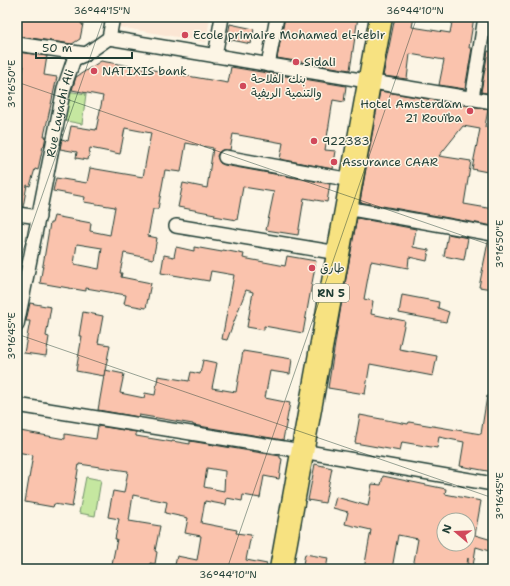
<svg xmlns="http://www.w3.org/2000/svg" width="510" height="586" font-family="'Shantell Sans','Playpen Sans Arabic',sans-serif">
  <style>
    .built { fill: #fbe6d4 }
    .green { fill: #c5e7a0; stroke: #72926a }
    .building { fill: #fac3ad; stroke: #1f3d34; fill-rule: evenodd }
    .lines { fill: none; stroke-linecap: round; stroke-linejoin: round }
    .street-casing { stroke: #1f3d34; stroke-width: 16 }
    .highway-casing { stroke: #1f3d34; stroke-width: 25 }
    .street { stroke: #fcf5e5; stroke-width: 13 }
    .highway { stroke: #f7e281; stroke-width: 22 }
    .ticks { fill: none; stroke: #1f3d34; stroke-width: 1; stroke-opacity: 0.45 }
    .poi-dot { fill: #d1495b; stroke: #fcf5e5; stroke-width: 1.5 }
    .labels { text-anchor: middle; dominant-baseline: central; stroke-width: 3; stroke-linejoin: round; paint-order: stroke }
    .shield { fill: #fcf5e5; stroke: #617469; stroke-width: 1 }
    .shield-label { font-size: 11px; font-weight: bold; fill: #1f3d34 }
    .poi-label { font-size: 12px; fill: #1f3d34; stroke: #fcf5e5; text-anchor: start }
    .street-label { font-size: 12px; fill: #1f3d34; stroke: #fcf5e5 }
    .neatline { fill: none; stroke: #1f3d34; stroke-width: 1.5 }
    .ticks-label { font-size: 10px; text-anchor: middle; fill: #1f3d34 }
  </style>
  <rect width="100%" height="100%" fill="#fcf5e5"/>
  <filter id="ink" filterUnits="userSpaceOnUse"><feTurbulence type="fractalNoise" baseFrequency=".025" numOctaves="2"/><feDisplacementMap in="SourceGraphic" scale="8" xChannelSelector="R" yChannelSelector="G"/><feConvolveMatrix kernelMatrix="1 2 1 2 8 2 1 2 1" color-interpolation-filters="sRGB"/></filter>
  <g filter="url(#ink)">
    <polygon class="built" points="120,17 210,17 206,42 119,27"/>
    <g class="green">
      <polygon points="66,91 86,94 82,124 61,120"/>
      <polygon points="86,477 101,480 95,516 79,513"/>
    </g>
    <g class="building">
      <polygon points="17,17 82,17 81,24 83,24 80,39 72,44 17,36"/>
      <polygon points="285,17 358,17 350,70 277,58"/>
      <polygon points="395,17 414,17 412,27 450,33 453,17 474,17 469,48 472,48 465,89 439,85 444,60 410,54 407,79 383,76"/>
      <polygon points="230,24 254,29 251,44 227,39"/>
      <polygon points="488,51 493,52 493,94 481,92"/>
      <polygon points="17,52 47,56 44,75 57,77 44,136 46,136 44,146 43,146 38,170 35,169 30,186 27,185 23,207 17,206 17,179 21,167 19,167 23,145 17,144 17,85 20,86 24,66 17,65"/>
      <path d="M101 61 228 83 231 67 346 86 344 102 333 100 325 150 336 151 333 169 280 159 283 143 233 134 230 150H222L219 152 217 156 220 163 224 165 330 184 327 202 304 198 298 235 266 230 274 192 243 187 237 220 214 216 215 214 178 207 183 183 207 188 213 148 186 143 181 172 165 170 158 209H153L148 236 157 238 153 259 124 253 120 273H122L121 277 151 283 146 308 124 304 126 295 86 288V291L40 283 50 223H52L54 216 91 223 90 231 110 235 115 207 84 202 85 197 53 191 56 178 87 183 90 168 143 177 151 133 125 128 120 154 90 148 88 160 76 158 77 152 60 149 62 139 68 141 71 126 96 130 103 96 72 90 76 77ZM77 244 102 248 99 269 74 264Z"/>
      <polygon points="380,91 488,109 485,127 493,128 493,173 472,169 480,129 463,126 439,156 471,161 464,204 493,209 493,226 360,202"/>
      <polygon points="357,218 416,229 413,247 429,250 427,261 409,257 408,268 371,261 364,299 373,301 371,314 405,321 399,349 437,356 433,376 370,364 365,394 328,388 341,306"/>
      <polygon points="448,234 468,238 464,260 444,256"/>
      <polygon points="488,242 493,242 492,289 479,287"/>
      <polygon points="176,247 194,251 194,247 222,252 223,250 244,254 243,258 285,266 287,256 316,261 303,333 264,326 264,330 247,327 253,292 246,290 227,340 222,339 234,275 211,271 209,281 161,273 164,255 174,257"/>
      <polygon points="402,295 439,302 438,308 449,312 446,322 399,313"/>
      <polygon points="30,303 51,307 46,336 49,337 46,356 24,353 30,321 26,321"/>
      <polygon points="83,312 103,316 98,343 110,345 104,376 76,371 82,336 79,336"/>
      <polygon points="243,351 292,359 290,374 270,371 265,398 290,403 283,440 193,425 193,424 139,415 139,417 98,410 105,370 124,374 120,393 144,398 145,393 155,395 158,376 189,381 191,372 200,374 203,360 217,363 212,388 236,392"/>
      <polygon points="487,396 493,397 493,472 460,466 464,442 439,437 437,448 402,442 400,451 355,443 360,415 408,424 409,422 481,434"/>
      <path d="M98 426 136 432V436L172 442V441L190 444V441L280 456V458L282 459 279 479 264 476 260 498 243 495 242 501 227 498 226 505 205 501 201 523 237 530 236 533 251 535 246 560 267 564 266 569H174L177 556 197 560 201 536 185 533 188 518 165 513 167 502 133 495 129 521 160 526 155 551 157 552 155 564 150 563V569H111L117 539H115L119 519 108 517 113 491 124 493 128 471 79 464 72 507 54 504 53 507 25 502 33 455 17 452 20 431 65 439V434L96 439ZM207 468 225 471 224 491 204 487Z"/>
      <polygon points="315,464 332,468 325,503 308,500"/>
      <path d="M383 476 446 489 445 494 481 501 475 535 492 540 489 551 476 547 473 566 468 565V558L466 569H425L413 567 418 539 398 535 392 569H364L371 530 345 524 348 512 333 508 336 497 368 506 372 484 381 485ZM444 520H468V544H444Z"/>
      <polygon points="305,554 328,558 326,569 302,569"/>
    </g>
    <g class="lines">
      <defs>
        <g id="street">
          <polyline points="109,38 113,17"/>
          <polyline points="17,44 86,54"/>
          <polyline points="215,56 222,17"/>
          <polyline points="268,65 277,17"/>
          <polyline points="472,98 485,17"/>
          <polyline points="225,157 351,180"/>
          <polyline points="346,208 493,234"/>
          <polyline points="17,214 39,217"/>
          <polyline points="176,226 338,253"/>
          <path id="s1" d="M17 325 64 88 74 59 86 54 109 38 493 102"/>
          <polyline points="17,405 302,451 493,484"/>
        </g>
        <polyline id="highway" points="281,569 381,17"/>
      </defs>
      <use href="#street" class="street-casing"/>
      <use href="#highway" class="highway-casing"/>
      <use href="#street" class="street"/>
      <use href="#highway" class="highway"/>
    </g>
  </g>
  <path class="ticks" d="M17 82 493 246M17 268 104 17M17 334 493 498M227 569 417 17"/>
  <g class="poi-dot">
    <circle cx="185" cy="35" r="4"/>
    <circle cx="296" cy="62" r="4"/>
    <circle cx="94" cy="71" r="4"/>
    <circle cx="243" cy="86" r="4"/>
    <circle cx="470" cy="111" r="4"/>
    <circle cx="314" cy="141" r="4"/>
    <circle cx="334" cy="162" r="4"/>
    <circle cx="312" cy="268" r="4"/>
  </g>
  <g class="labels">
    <rect class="shield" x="313" y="284" width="36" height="18" rx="3"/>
    <g class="shield-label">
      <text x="331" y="293">RN 5</text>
    </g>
    <g class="poi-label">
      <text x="193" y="35">Ecole primaire Mohamed el-kebir</text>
      <text x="304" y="62">Sidali</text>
      <text x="102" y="71">NATIXIS bank</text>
      <text x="251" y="79">بنك الفلاحة<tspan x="251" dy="14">والتنمية الريفية</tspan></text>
      <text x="462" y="104" text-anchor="end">Hotel Amsterdam<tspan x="462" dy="14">21 Rouïba</tspan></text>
      <text x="322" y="141">922383</text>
      <text x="342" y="162">Assurance CAAR</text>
      <text x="320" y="268">طارق</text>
    </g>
    <g class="street-label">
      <text stroke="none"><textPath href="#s1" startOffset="216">Rue Layachi Ali</textPath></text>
    </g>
  </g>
  <rect width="510" height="586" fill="none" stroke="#fcf5e5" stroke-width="44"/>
  <g transform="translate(456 532) rotate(289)"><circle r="19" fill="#fcf5e5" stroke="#a4ab9e"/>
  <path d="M0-3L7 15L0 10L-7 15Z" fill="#d1495b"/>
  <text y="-6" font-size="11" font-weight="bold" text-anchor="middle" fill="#1f3d34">N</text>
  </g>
  <path d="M36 52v6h96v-6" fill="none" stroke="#1f3d34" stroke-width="2"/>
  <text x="42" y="52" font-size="12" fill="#1f3d34" stroke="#fcf5e5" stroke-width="3" paint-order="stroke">50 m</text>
  <rect x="22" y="22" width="466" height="542" class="neatline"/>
  <g class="ticks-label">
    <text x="102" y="14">36°44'15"N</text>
    <text x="415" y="14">36°44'10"N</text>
    <text transform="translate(11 84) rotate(-90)" y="4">3°16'50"E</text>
    <text transform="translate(499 244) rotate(-90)" y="4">3°16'50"E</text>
    <text transform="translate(11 336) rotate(-90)" y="4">3°16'45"E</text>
    <text transform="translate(499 496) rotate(-90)" y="4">3°16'45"E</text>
    <text x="228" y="578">36°44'10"N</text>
  </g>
</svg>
